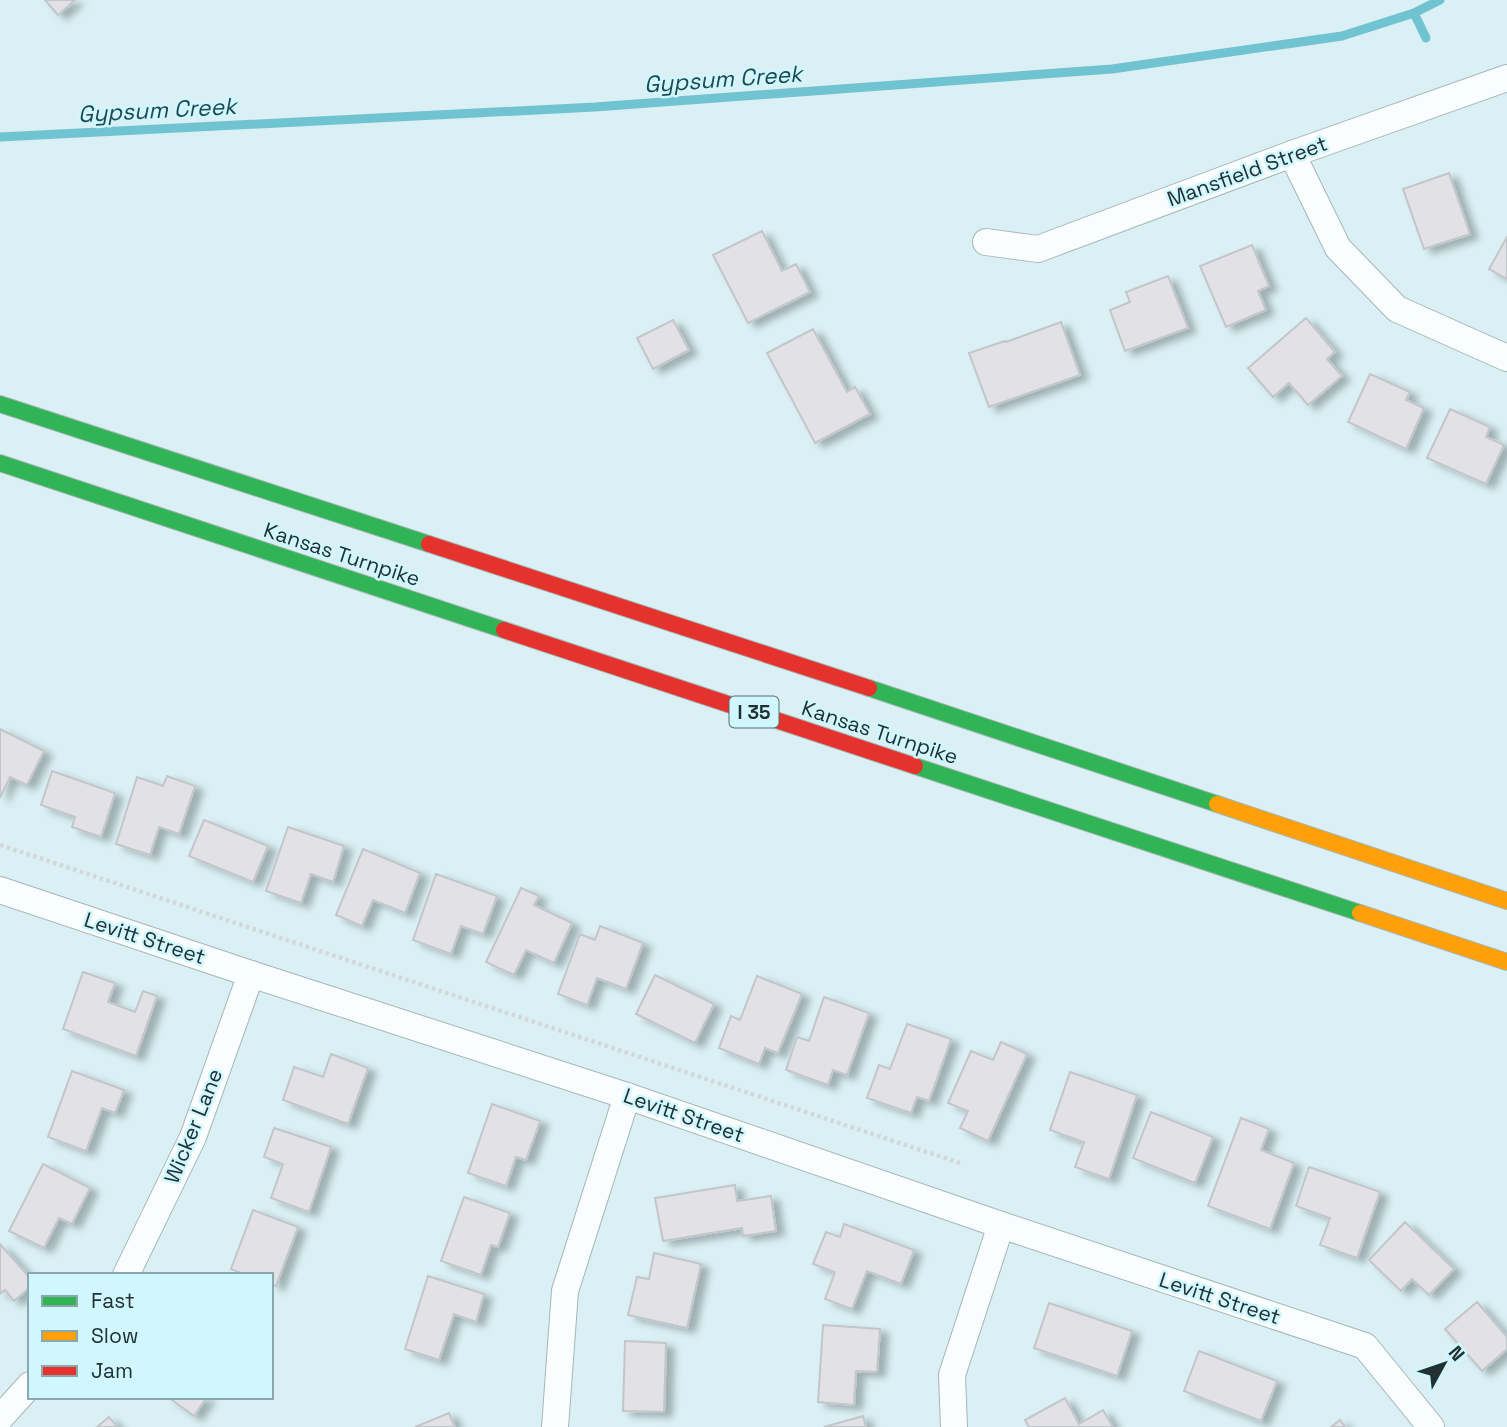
<svg xmlns="http://www.w3.org/2000/svg" width="1507" height="1427" font-family="'Space Grotesk',sans-serif">
  <style>
    .lines { fill: none; stroke-linecap: round; stroke-linejoin: round }
    .stream { stroke: #70c3d0; stroke-width: 9 }
    .building { fill: #e1e1e6; stroke: #c2c6ca; stroke-width: 2; filter: url(#shadow) }
    .street-casing { stroke: #a5b6b9; stroke-width: 28 }
    .fast-casing { stroke: #a5b6b9; stroke-width: 18 }
    .slow-casing { stroke: #a5b6b9; stroke-width: 18 }
    .jam-casing { stroke: #a5b6b9; stroke-width: 18 }
    .path { stroke: #d2d8da; stroke-width: 4.5; stroke-dasharray: 3.5 3.5; stroke-linecap: butt }
    .street { stroke: #f9fdfd; stroke-width: 26 }
    .fast { stroke: #30b455; stroke-width: 16 }
    .slow { stroke: #ff9f0a; stroke-width: 16 }
    .jam { stroke: #e5322d; stroke-width: 16 }
    .labels { text-anchor: middle; dominant-baseline: central; stroke-width: 5; stroke-linejoin: round; paint-order: stroke }
    .shield { fill: #d0f7fe; stroke: #566c70; stroke-width: 2 }
    .shield-label { font-size: 19px; font-weight: bold; fill: #213133 }
    .street-label { font-size: 21px; fill: #213133; stroke: #d0f7fe }
    .water-label { font-size: 23px; font-style: italic; fill: #1b4a52; stroke: #d0f7fe }
  </style>
  <defs>
    <filter id="shadow"><feDropShadow dx="8" dy="4.5" stdDeviation="3.5" flood-color="#0004"/></filter>
  </defs>
  <rect width="100%" height="100%" fill="#daf0f4"/>
  <g class="lines">
    <g class="stream">
      <polyline points="1414,13 1426,38"/>
      <polyline points="0,137 595,107 1112,69 1342,36 1414,13 1440,0"/>
    </g>
  </g>
  <g class="building">
    <polygon points="45,0 75,0 58,15"/>
    <polygon points="1449,173 1470,234 1424,249 1403,189"/>
    <polygon points="762,231 782,271 796,264 810,292 748,323 713,255"/>
    <polygon points="1507,237 1507,279 1489,269"/>
    <polygon points="1252,245 1269,286 1258,291 1266,310 1226,327 1200,266"/>
    <polygon points="1168,276 1188,328 1125,351 1110,310 1130,302 1126,292"/>
    <polygon points="1306,318 1335,352 1327,359 1342,376 1308,405 1289,383 1273,397 1248,368"/>
    <polygon points="673,320 689,350 653,369 637,338"/>
    <polygon points="1061,322 1080,375 989,407 969,353 1005,341 1006,342"/>
    <polygon points="813,329 847,392 855,387 870,414 815,443 767,353"/>
    <polygon points="1370,374 1410,392 1406,400 1424,408 1406,449 1348,422"/>
    <polygon points="1450,409 1490,427 1486,437 1504,445 1486,484 1427,458"/>
    <polygon points="0,729 44,751 27,785 10,777 0,798"/>
    <polygon points="52,771 115,793 101,837 72,827 75,817 41,805"/>
    <polygon points="167,776 195,786 179,834 159,827 150,855 116,844 137,777 163,786"/>
    <polygon points="204,820 268,846 253,882 189,856"/>
    <polygon points="288,827 344,846 333,882 311,874 301,903 266,891"/>
    <polygon points="363,849 420,873 405,913 373,900 362,926 336,915"/>
    <polygon points="436,874 497,896 483,934 461,926 451,954 413,940"/>
    <polygon points="521,888 539,896 534,905 572,923 554,963 526,950 514,975 486,962"/>
    <polygon points="600,926 643,943 626,989 597,978 587,1005 558,994 580,934 595,940"/>
    <polygon points="83,972 115,983 108,1002 135,1012 143,991 157,996 136,1056 63,1029"/>
    <polygon points="655,975 714,1004 695,1043 636,1014"/>
    <polygon points="757,976 802,994 778,1053 765,1048 759,1064 719,1048 731,1016 740,1020"/>
    <polygon points="824,997 869,1013 847,1075 833,1070 828,1085 786,1070 797,1037 809,1041"/>
    <polygon points="907,1024 951,1039 929,1101 917,1097 911,1113 867,1098 879,1065 890,1069"/>
    <polygon points="1001,1042 1027,1054 988,1141 960,1128 968,1111 948,1103 971,1051 993,1060"/>
    <polygon points="331,1054 368,1068 348,1124 283,1100 294,1067 323,1077"/>
    <polygon points="72,1071 124,1090 115,1113 102,1108 86,1151 48,1137"/>
    <polygon points="1070,1072 1137,1095 1109,1179 1075,1167 1084,1142 1050,1130"/>
    <polygon points="492,1104 540,1121 526,1160 516,1157 506,1186 468,1173"/>
    <polygon points="1151,1112 1213,1137 1195,1183 1133,1158"/>
    <polygon points="1241,1118 1269,1129 1261,1150 1294,1163 1270,1229 1208,1206"/>
    <polygon points="274,1128 331,1147 309,1212 271,1198 283,1164 264,1157"/>
    <polygon points="43,1164 90,1188 72,1224 59,1218 44,1248 9,1231"/>
    <polygon points="1309,1167 1380,1192 1357,1258 1320,1245 1330,1218 1296,1206"/>
    <polygon points="735,1185 737,1201 771,1196 776,1231 743,1236 742,1228 663,1241 655,1198"/>
    <polygon points="464,1197 510,1213 498,1247 491,1245 481,1275 441,1261"/>
    <polygon points="253,1210 298,1227 276,1286 271,1284 271,1275 246,1275 231,1269"/>
    <polygon points="1405,1222 1454,1269 1429,1295 1412,1279 1401,1291 1369,1260"/>
    <polygon points="844,1224 914,1250 901,1284 867,1271 852,1309 825,1299 835,1272 813,1264 826,1232 840,1237"/>
    <polygon points="0,1244 30,1278 30,1287 14,1301 5,1290 0,1294"/>
    <polygon points="654,1253 701,1264 687,1328 628,1315 637,1277 649,1279"/>
    <polygon points="428,1276 484,1294 476,1322 454,1314 439,1360 405,1349"/>
    <polygon points="1477,1302 1507,1337 1507,1349 1482,1371 1445,1329"/>
    <polygon points="1049,1303 1132,1331 1117,1376 1034,1348"/>
    <polygon points="823,1325 880,1329 877,1372 856,1371 854,1405 818,1402"/>
    <polygon points="625,1341 666,1343 664,1412 623,1411"/>
    <polygon points="1199,1351 1277,1381 1261,1421 1184,1391"/>
    <polygon points="168,1397 207,1397 194,1416"/>
    <polygon points="1065,1398 1079,1424 1103,1410 1113,1427 1029,1427 1025,1420"/>
    <polygon points="449,1413 455,1427 415,1427"/>
    <polygon points="863,1416 866,1427 824,1427"/>
    <polygon points="109,1417 117,1427 97,1427"/>
    <polygon points="1340,1420 1345,1427 1331,1427"/>
  </g>
  <g class="lines">
    <defs>
      <g id="street">
        <polyline points="1292,154 1338,248 1397,309 1507,358"/>
        <polyline points="986,242 1038,249 1292,154 1507,78"/>
        <polyline points="0,890 251,974 627,1096 1001,1225 1365,1346 1431,1427"/>
        <polyline points="126,1275 193,1137 251,974"/>
        <polyline points="0,1418 30,1385"/>
        <polyline points="555,1427 565,1291 627,1096"/>
        <polyline points="954,1427 952,1375 1001,1225"/>
      </g>
      <g id="fast">
        <polyline points="0,404 429,544"/>
        <polyline points="0,463 504,630"/>
        <polyline points="869,688 1217,804"/>
        <polyline points="915,766 1360,913"/>
      </g>
      <g id="slow">
        <polyline points="1217,804 1507,901"/>
        <polyline points="1360,913 1507,962"/>
      </g>
      <g id="jam">
        <polyline points="429,544 869,688"/>
        <polyline points="504,630 915,766"/>
      </g>
    </defs>
    <use href="#street" class="street-casing"/>
    <use href="#fast" class="fast-casing"/>
    <use href="#slow" class="slow-casing"/>
    <use href="#jam" class="jam-casing"/>
    <polyline class="path" points="0,845 960,1163"/>
    <use href="#street" class="street"/>
    <use href="#fast" class="fast"/>
    <use href="#slow" class="slow"/>
    <use href="#jam" class="jam"/>
  </g>
  <g class="labels">
    <rect class="shield" x="729.5" y="696.5" width="49" height="31" rx="5"/>
    <g class="shield-label">
      <text x="754" y="712">I 35</text>
    </g>
    <g class="street-label">
      <text transform="translate(1247 171) rotate(-20)">Mansfield Street</text>
      <text transform="translate(342 554) rotate(18)">Kansas Turnpike</text>
      <text transform="translate(880 732) rotate(18)">Kansas Turnpike</text>
      <text transform="translate(145 938) rotate(18)">Levitt Street</text>
      <text transform="translate(684 1115) rotate(19)">Levitt Street</text>
      <text transform="translate(193 1126) rotate(-68)">Wicker Lane</text>
      <text transform="translate(1220 1298) rotate(18)">Levitt Street</text>
    </g>
    <g class="water-label">
      <text transform="translate(723 79) rotate(-4)">Gypsum Creek</text>
      <text transform="translate(157 110) rotate(-3)">Gypsum Creek</text>
    </g>
  </g>
  <rect x="28" y="1273" width="245" height="126" fill="#d0f7fe" stroke="#8aa8ad" stroke-width="2"/>
  <rect x="42" y="1296" width="35" height="10" fill="#30b455" stroke="#8aa8ad" stroke-width="2"/>
  <text x="91" y="1308" font-size="21" fill="#213133">Fast</text>
  <rect x="42" y="1331" width="35" height="10" fill="#ff9f0a" stroke="#8aa8ad" stroke-width="2"/>
  <text x="91" y="1343" font-size="21" fill="#213133">Slow</text>
  <rect x="42" y="1366" width="35" height="10" fill="#e5322d" stroke="#8aa8ad" stroke-width="2"/>
  <text x="91" y="1378" font-size="21" fill="#213133">Jam</text>
  <g transform="translate(1444 1364) rotate(50)" stroke="#d0f7fe" stroke-width="5" paint-order="stroke">
  <path d="M0-5L12 26L0 18L-12 26Z" fill="#213133"/>
  <text y="-10" font-size="19" font-weight="bold" text-anchor="middle" fill="#213133">N</text>
  </g>
</svg>
